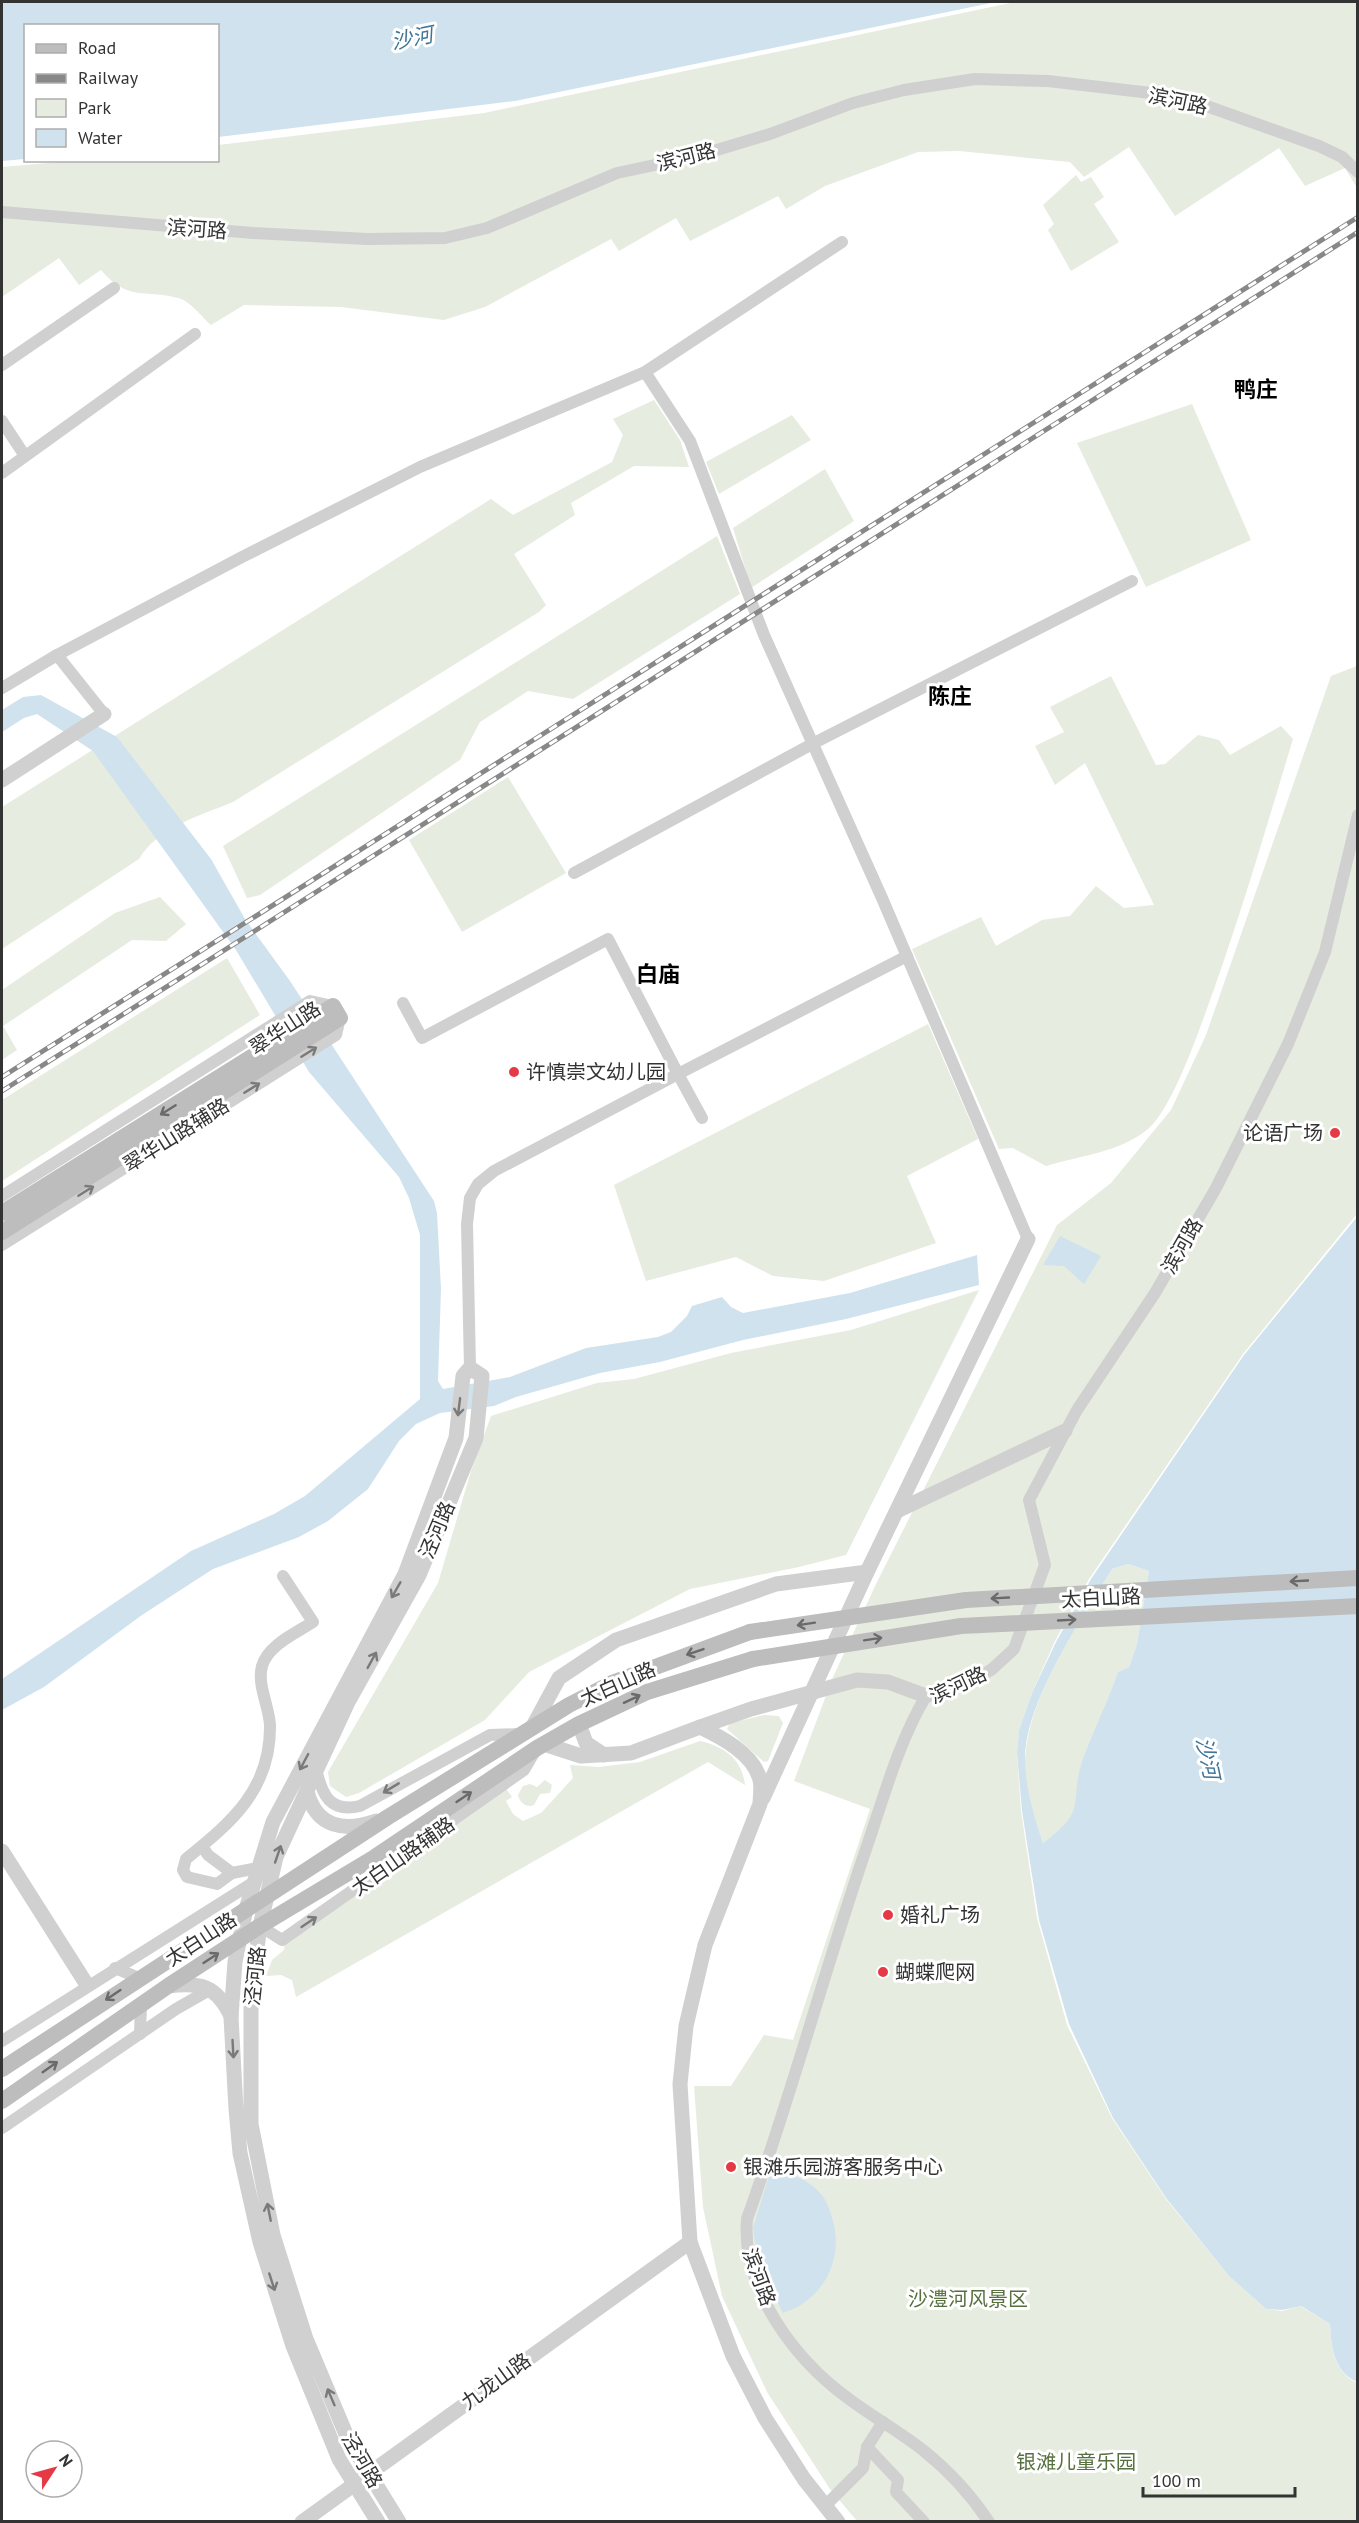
<svg xmlns="http://www.w3.org/2000/svg" width="1359" height="2523" font-family="'PT Sans','Noto Sans SC',sans-serif">
  <style>
    .green { fill: #e6ecdf }
    .water { fill: #cfe2ee; fill-rule: evenodd }
    .lines { fill: none; stroke-linecap: round; stroke-linejoin: round }
    .minor { stroke: #d0d0d0; stroke-width: 12 }
    .tertiary { stroke: #d0d0d0; stroke-width: 15 }
    .secondary { stroke: #bdbdbd; stroke-width: 16 }
    .rail-casing { stroke: #888; stroke-width: 5 }
    .rail { stroke: #fff; stroke-width: 3; stroke-dasharray: 9; stroke-linecap: butt }
    .secondary-bridge { stroke: #bdbdbd; stroke-width: 16 }
    .oneway { stroke: #7a7a7a }
    .oneway2 { stroke: #6a6a6a }
    .poi-dot { fill: #e63946; stroke: #fff; stroke-width: 2 }
    .labels { text-anchor: middle; dominant-baseline: central; stroke-width: 6; stroke-linejoin: round; paint-order: stroke }
    .street-label { font-size: 20px; fill: #333; stroke: #fff }
    .poi-label { font-size: 20px; fill: #333; stroke: #fff; text-anchor: start }
    .park-label { font-size: 20px; fill: #56703f; stroke: #fff }
    .water-label { font-size: 21px; font-style: italic; fill: #3f7597; stroke: #fff }
    .quarter-label { font-size: 22px; font-weight: bold; fill: #000; stroke: #fff }
  </style>
  <rect width="100%" height="100%" fill="#fff"/>
  <g class="green">
    <path d="M1015 2H1357V188L1345 168 1305 186 1279 148 1175 216 1129 147 1084 177 1070 162 959 151 918 152 825 186 786 209 778 196 690 241 676 218 619 251 611 239 485 307 444 320 341 307 244 305 211 325C202 317 189 300 178 298 144 289 128 302 101 270L79 285 59 258 2 297V167L83 160H218V145L484 113Z"/>
    <polygon points="1076,175 1081,182 1091,177 1104,197 1094,204 1119,242 1071,271 1048,230 1054,224 1043,205"/>
    <path d="M654 400 680 440 689 467 634 466 571 503 575 515 514 554 546 605 539 612 233 802C201 815 157 828 139 859L2 949V807L491 499 513 515 612 462 623 435 613 419Z"/>
    <polygon points="1192,404 1251,540 1146,587 1077,443"/>
    <polygon points="792,415 811,440 719,494 706,462"/>
    <polygon points="825,469 854,521 751,588 733,528"/>
    <polygon points="717,536 740,594 573,699 528,691 480,722 460,760 260,895 247,898 223,846"/>
    <path d="M1357 666V1214L1243 1354 1089 1579 1055 1641 1032 1693 1019 1730 1017 1753 1021 1811 1037 1918 1067 2025 1112 2118 1166 2199 1229 2276 1266 2309 1282 2311 1300 2306 1330 2324C1331 2348 1334 2372 1357 2383V2521H857L830 2489 767 2392 722 2296 703 2207 694 2086H731L764 2035 793 2040 870 1809 794 1781 833 1677 876 1584 1057 1225 1111 1183 1171 1110 1206 1035 1331 676Z"/>
    <path d="M1111 676 1156 765 1165 764 1198 735 1219 740 1230 755 1281 726 1293 739C1264 835 1236 931 1201 1025 1191 1052 1169 1111 1148 1129 1121 1152 1079 1156 1046 1166L1013 1148 999 1149 912 949 981 917 996 946 1042 920 1070 916 1096 886 1124 908 1154 905 1085 763 1055 785 1035 746 1064 732 1050 707Z"/>
    <polygon points="508,777 566,873 462,932 409,840"/>
    <polygon points="160,897 186,924 166,941 132,940 3,1026 17,1050 2,1060 2,990 115,913"/>
    <polygon points="227,958 260,1015 2,1181 2,1100"/>
    <polygon points="928,1024 978,1139 907,1176 936,1243 824,1281 773,1276 736,1257 646,1281 614,1185"/>
    <polygon points="979,1290 846,1555 799,1567 690,1589 529,1672 485,1720 359,1793 346,1797 330,1786 328,1772 438,1583 471,1471 491,1416 597,1383 634,1379 731,1353 851,1330"/>
    <path d="M1128 1564 1149 1571 1137 1644 1129 1667 1118 1672 1075 1808 1064 1828 1043 1843C1034 1816 1024 1788 1025 1759 1029 1693 1079 1624 1112 1569Z"/>
    <polygon points="764,1715 779,1716 783,1723 768,1761 764,1762 727,1729 730,1723"/>
    <path d="M700 1741C725 1747 742 1759 745 1785L708 1762 296 1997 292 1980 281 1975 266 1976 272 1960 284 1950 285 1942 505 1787 512 1797 506 1801 513 1814 523 1821 541 1813 573 1778 570 1765 599 1767 640 1762Z"/>
    <path d="M545 1780 552 1785 550 1793 540 1794 534 1805C526 1808 520 1803 518 1795L523 1786 530 1784 537 1787Z"/>
  </g>
  <g class="water">
    <polygon points="2,2 996,2 515,101 218,137 218,26 26,26 25,159 2,161"/>
    <polygon points="41,695 117,737 211,859 245,919 290,981 434,1201 437,1213 441,1289 438,1381 443,1389 510,1377 586,1348 658,1337 671,1332 687,1316 692,1306 722,1297 731,1307 743,1313 850,1293 977,1255 979,1285 846,1319 743,1340 660,1362 600,1373 516,1397 494,1406 440,1413 416,1424 399,1441 368,1489 328,1521 299,1537 213,1569 142,1615 44,1687 2,1710 2,1679 191,1551 274,1514 305,1496 420,1399 420,1235 409,1198 399,1177 309,1072 236,950 93,751 37,714 24,718 2,732 2,710 23,697"/>
    <path d="M1357 1217V2382C1334 2372 1331 2347 1330 2324L1301 2306 1282 2310 1266 2309 1229 2276 1166 2198 1113 2118 1069 2024 1039 1920 1022 1811 1017 1753 1019 1730 1032 1693 1056 1642 1091 1579 1244 1355ZM1128 1564 1149 1571 1137 1644 1129 1667 1118 1672C1108 1702 1094 1729 1083 1759 1068 1801 1090 1809 1043 1843 1034 1816 1026 1790 1025 1762 1024 1702 1082 1619 1112 1569Z"/>
    <polygon points="1060,1236 1101,1256 1084,1284 1064,1266 1043,1265"/>
    <path d="M772 2166C788 2173 808 2179 820 2193 826 2199 830 2210 832 2218 845 2258 824 2300 783 2313L758 2264 753 2228Z"/>
  </g>
  <g class="lines">
    <g class="minor">
      <polyline points="2,212 253,233 367,239 445,238 487,228 617,173 697,156 770,134 853,103 904,90 975,79 1048,81 1151,93 1201,104 1319,146 1342,157 1358,172"/>
      <polyline points="2,365 114,288"/>
      <polyline points="645,372 690,441 764,635 882,898 1028,1239"/>
      <polyline points="2,421 25,456"/>
      <polyline points="2,473 195,334"/>
      <polyline points="57,655 104,714"/>
      <polyline points="2,688 57,655 242,557 420,467 645,372 842,242"/>
      <polyline points="574,873 814,743 1132,581"/>
      <polyline points="403,1003 422,1038 608,939 678,1074 907,956"/>
      <polyline points="2,1196 310,1001 333,1006"/>
      <polyline points="2,1245 336,1035 340,1018"/>
      <polyline points="470,1368 467,1224 470,1198 478,1184 494,1171 678,1074 702,1118"/>
      <path d="M316 1769C322 1795 330 1813 360 1806L490 1735 520 1734"/>
      <polyline points="202,1846 208,1855 232,1873"/>
      <path d="M258 1868 232 1873 217 1884 187 1877 183 1870 186 1859C232 1822 271 1789 270 1725 269 1706 257 1685 262 1666 268 1645 296 1633 313 1622L283 1576"/>
      <polyline points="260,1926 282,1940 524,1770 535,1751"/>
      <polyline points="115,1968 139,1978"/>
      <polyline points="140,2034 141,2004"/>
      <polyline points="2,2041 254,1882"/>
      <polyline points="2,2128 176,2009 211,1989"/>
      <polyline points="867,2447 898,2480 896,2492 924,2522"/>
      <polyline points="825,2506 863,2468 867,2447 883,2422"/>
      <path d="M989 2522C971 2495 949 2471 924 2451 900 2432 873 2417 849 2399 795 2360 741 2289 747 2219 791 2097 824 1972 866 1849 884 1797 898 1743 926 1696L967 1683 991 1670 1014 1649 1045 1565 1029 1500 1077 1410 1155 1293 1216 1188 1288 1044 1325 952 1358 815"/>
    </g>
    <g class="tertiary">
      <polyline points="2,780 104,714"/>
      <polyline points="899,1510 1065,1431"/>
      <polyline points="579,1724 586,1743 604,1755"/>
      <polyline points="533,1726 559,1678 616,1640 776,1584 867,1572"/>
      <polyline points="700,1727 751,1709 857,1680 888,1682 926,1696"/>
      <path d="M544 1744 581 1756 631 1753 700 1727C721 1737 754 1754 760 1780 762 1787 760 1797 760 1804L705 1945 686 2026 680 2084 690 2242 733 2356 765 2418 804 2479 838 2522"/>
      <path d="M307 1791C316 1828 345 1832 376 1821"/>
      <polyline points="763,1798 867,1572 1028,1239"/>
      <polyline points="2,1851 87,1985"/>
      <path d="M168 1986C200 1982 216 1985 231 2016"/>
      <polyline points="302,2522 690,2242"/>
      <polyline points="378,2522 339,2459 293,2346 260,2242 240,2153 236,2109 231,2017 235,1962 246,1909 273,1822 405,1574 456,1438 463,1376 470,1368 482,1376 476,1438 419,1575 348,1702 276,1857 260,1926 251,1992 251,2124 273,2235 306,2339 348,2439 399,2522"/>
    </g>
    <g class="secondary">
      <polyline points="2,1213 333,1006 340,1018 2,1232"/>
      <polyline points="2,2069 388,1817 569,1705 612,1683 750,1632"/>
      <polyline points="2,2101 168,1986 260,1926 375,1857 537,1748 579,1724 647,1692 753,1659"/>
    </g>
    <defs>
      <g id="rail">
        <polyline points="2,1077 1358,217"/>
        <polyline points="2,1091 1358,232"/>
      </g>
    </defs>
    <use href="#rail" class="rail-casing"/>
    <use href="#rail" class="rail"/>
    <g class="secondary-bridge">
      <polyline points="750,1632 966,1600 1358,1578"/>
      <polyline points="753,1659 961,1626 1358,1606"/>
    </g>
  </g>
  <defs><path id="oneway-shaft" d="M-6 0H5M1.5-3L5.5 0L1.5 3" fill="none" stroke-width="1.6" stroke-linecap="round" stroke-linejoin="round" transform="scale(1.5)"/></defs>
  <g class="oneway">
    <use href="#oneway-shaft" transform="translate(309 1052) rotate(-32)"/>
    <use href="#oneway-shaft" transform="translate(252 1088) rotate(-32)"/>
    <use href="#oneway-shaft" transform="translate(86 1191) rotate(-32)"/>
    <use href="#oneway-shaft" transform="translate(459 1407) rotate(97)"/>
    <use href="#oneway-shaft" transform="translate(396 1590) rotate(120)"/>
    <use href="#oneway-shaft" transform="translate(372 1660) rotate(-61)"/>
    <use href="#oneway-shaft" transform="translate(304 1762) rotate(118)"/>
    <use href="#oneway-shaft" transform="translate(391 1788) rotate(149)"/>
    <use href="#oneway-shaft" transform="translate(278 1854) rotate(-71)"/>
    <use href="#oneway-shaft" transform="translate(309 1922) rotate(-34)"/>
    <use href="#oneway-shaft" transform="translate(233 2049) rotate(87)"/>
    <use href="#oneway-shaft" transform="translate(269 2212) rotate(-101)"/>
    <use href="#oneway-shaft" transform="translate(272 2282) rotate(72)"/>
    <use href="#oneway-shaft" transform="translate(331 2397) rotate(-113)"/>
  </g>
  <g class="oneway2">
    <use href="#oneway-shaft" transform="translate(168 1110) rotate(148)"/>
    <use href="#oneway-shaft" transform="translate(1299 1581) rotate(177)"/>
    <use href="#oneway-shaft" transform="translate(1000 1598) rotate(177)"/>
    <use href="#oneway-shaft" transform="translate(1067 1620) rotate(-3)"/>
    <use href="#oneway-shaft" transform="translate(806 1624) rotate(171)"/>
    <use href="#oneway-shaft" transform="translate(873 1639) rotate(-9)"/>
    <use href="#oneway-shaft" transform="translate(695 1652) rotate(161)"/>
    <use href="#oneway-shaft" transform="translate(632 1699) rotate(-25)"/>
    <use href="#oneway-shaft" transform="translate(464 1797) rotate(-34)"/>
    <use href="#oneway-shaft" transform="translate(211 1958) rotate(-33)"/>
    <use href="#oneway-shaft" transform="translate(113 1995) rotate(146)"/>
    <use href="#oneway-shaft" transform="translate(50 2067) rotate(-35)"/>
  </g>
  <g class="poi-dot">
    <circle cx="514" cy="1072" r="6"/>
    <circle cx="1335" cy="1133" r="6"/>
    <circle cx="888" cy="1915" r="6"/>
    <circle cx="883" cy="1972" r="6"/>
    <circle cx="731" cy="2167" r="6"/>
  </g>
  <g class="labels">
    <g class="street-label">
      <text transform="translate(1178 101) rotate(12)">滨河路</text>
      <text transform="translate(686 157) rotate(-14)">滨河路</text>
      <text transform="translate(197 229) rotate(4)">滨河路</text>
      <text transform="translate(285 1028) rotate(-33)">翠华山路</text>
      <text transform="translate(176 1135) rotate(-32)">翠华山路辅路</text>
      <text transform="translate(1182 1246) rotate(-60)">滨河路</text>
      <text transform="translate(437 1530) rotate(-67)">泾河路</text>
      <text transform="translate(1101 1598) rotate(-3)">太白山路</text>
      <text transform="translate(618 1684) rotate(-24)">太白山路</text>
      <text transform="translate(958 1685) rotate(-25)">滨河路</text>
      <text transform="translate(403 1856) rotate(-35)">太白山路辅路</text>
      <text transform="translate(201 1939) rotate(-33)">太白山路</text>
      <text transform="translate(255 1976) rotate(-84)">泾河路</text>
      <text transform="translate(759 2277) rotate(70)">滨河路</text>
      <text transform="translate(496 2381) rotate(-36)">九龙山路</text>
      <text transform="translate(362 2460) rotate(60)">泾河路</text>
    </g>
    <g class="poi-label">
      <text x="526" y="1072">许慎崇文幼儿园</text>
      <text x="1323" y="1133" text-anchor="end">论语广场</text>
      <text x="900" y="1915">婚礼广场</text>
      <text x="895" y="1972">蝴蝶爬网</text>
      <text x="743" y="2167">银滩乐园游客服务中心</text>
    </g>
    <g class="park-label">
      <text x="968" y="2299">沙澧河风景区</text>
      <text x="1076" y="2462">银滩儿童乐园</text>
    </g>
    <g class="water-label">
      <text transform="translate(412 38) rotate(-11)">沙河</text>
      <text transform="translate(1208 1758) rotate(78)">沙河</text>
    </g>
    <g class="quarter-label">
      <text x="1256" y="389">鸭庄</text>
      <text x="950" y="696">陈庄</text>
      <text x="658" y="974">白庙</text>
    </g>
  </g>
  <rect width="1359" height="2523" fill="none" stroke="#333333" stroke-width="6"/>
  <rect x="24" y="24" width="195" height="138" fill="#ffffff" stroke="#adadad" stroke-width="1.5"/>
  <rect x="36" y="44" width="30" height="9" fill="#bdbdbd" stroke="#adadad" stroke-width="1.5"/>
  <text x="78" y="54" font-size="18" fill="#333333">Road</text>
  <rect x="36" y="74" width="30" height="9" fill="#888888" stroke="#adadad" stroke-width="1.5"/>
  <text x="78" y="84" font-size="18" fill="#333333">Railway</text>
  <rect x="36" y="99" width="30" height="18" fill="#e6ecdf" stroke="#adadad" stroke-width="1.5"/>
  <text x="78" y="114" font-size="18" fill="#333333">Park</text>
  <rect x="36" y="129" width="30" height="18" fill="#cfe2ee" stroke="#adadad" stroke-width="1.5"/>
  <text x="78" y="144" font-size="18" fill="#333333">Water</text>
  <g transform="translate(54 2469) rotate(54)"><circle r="28" fill="#ffffff" stroke="#adadad" stroke-width="1.5"/>
  <path d="M0-4.5L10 22L0 15L-10 22Z" fill="#e63946"/>
  <text y="-9" font-size="16" font-weight="bold" text-anchor="middle" fill="#333333">N</text>
  </g>
  <path d="M1143 2487v9h152v-9" fill="none" stroke="#333333" stroke-width="3"/>
  <text x="1152" y="2487" font-size="18" fill="#333333" stroke="#ffffff" stroke-width="4.5" paint-order="stroke">100 m</text>
</svg>
